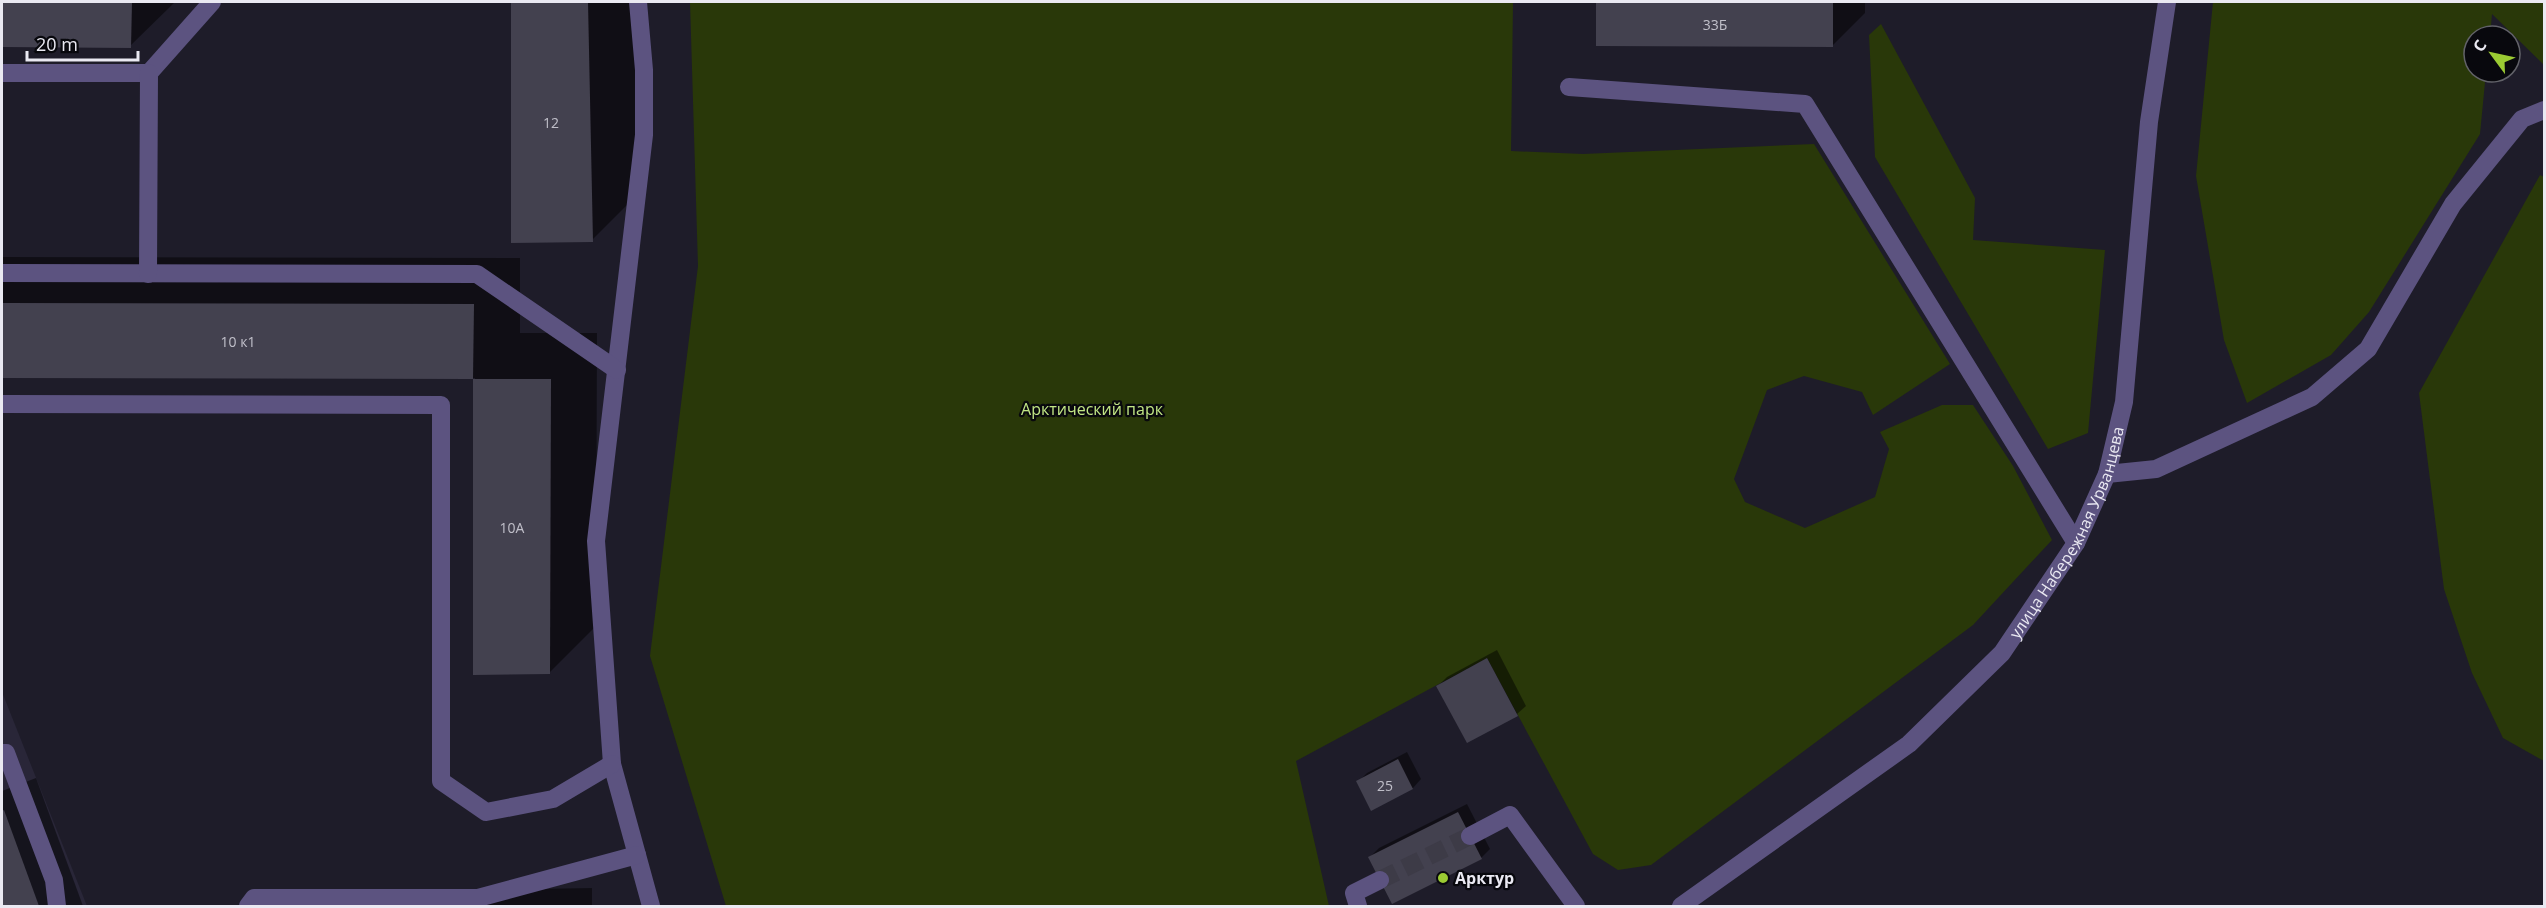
<svg xmlns="http://www.w3.org/2000/svg" width="2546" height="908" font-family="'Open Sans',sans-serif">
  <style>
    .built { fill: #292638 }
    .green { fill: #293809 }
    .shadow { fill: #0007 }
    .building { fill: #43414f }
    .lines { fill: none; stroke-linecap: round; stroke-linejoin: round }
    .minor-tunnel { stroke: #3d3b47; stroke-width: 18; stroke-dasharray: 18 9; stroke-linecap: butt }
    .minor { stroke: #5c5380; stroke-width: 18 }
    .poi-dot { fill: #9bcb33; stroke: #08080d; stroke-width: 2 }
    .labels { text-anchor: middle; dominant-baseline: central; stroke-width: 4.5; stroke-linejoin: round; paint-order: stroke }
    .number-label { font-size: 14px; fill: #c0bfc9 }
    .park-label { font-size: 16px; fill: #c1e685; stroke: #08080d }
    .street-label { font-size: 16px; fill: #eae9f2; stroke: #08080d }
    .poi-label { font-size: 16px; font-weight: bold; fill: #eae9f2; stroke: #08080d; text-anchor: start }
  </style>
  <rect width="100%" height="100%" fill="#1e1c29"/>
  <polygon class="built" points="2,692 87,906 2,906"/>
  <g class="green">
    <polygon points="690,2 1513,2 1511,151 1583,154 1814,144 1950,364 1873,415 1862,392 1804,376 1767,390 1734,479 1745,502 1805,528 1875,497 1889,449 1880,432 1942,405 1973,405 2013,466 2052,540 1973,625 1651,865 1618,870 1593,854 1487,658 1296,761 1329,906 726,906 650,656 698,266"/>
    <polygon points="2213,2 2544,2 2544,65 2492,14 2490,36 2474,36 2474,72 2486,72 2480,134 2369,312 2331,355 2247,403 2224,340 2196,176"/>
    <polygon points="1881,24 1975,198 1973,240 2105,250 2088,433 2048,449 1875,157 1869,35"/>
    <polygon points="2540,175 2544,177 2544,761 2503,738 2472,673 2444,589 2419,393"/>
  </g>
  <g class="shadow">
    <polygon points="2,2 175,2 130,46 2,46"/>
    <polygon points="512,2 636,2 639,193 592,240 512,241"/>
    <polygon points="1597,2 1865,2 1865,13 1833,45 1597,45"/>
    <polygon points="2,257 520,258 520,333 597,333 596,626 549,673 474,673 475,378 2,377"/>
    <polygon points="1497,650 1526,706 1517,714 1438,686 1447,677"/>
    <polygon points="1407,752 1421,779 1413,788 1372,809 1358,782 1367,773"/>
    <polygon points="36,778 83,906 2,906 2,791"/>
    <polygon points="1467,804 1490,849 1481,858 1370,857 1379,848"/>
    <polygon points="592,888 592,906 293,906 307,893"/>
  </g>
  <g class="building">
    <polygon points="2,2 132,2 131,48 2,47"/>
    <polygon points="511,2 588,2 593,242 511,243"/>
    <polygon points="1596,2 1833,2 1833,47 1596,46"/>
    <polygon points="2,303 474,304 473,379 2,378"/>
    <polygon points="473,379 551,379 550,674 473,675"/>
    <polygon points="1487,658 1518,716 1467,743 1436,686"/>
    <polygon points="1398,759 1413,789 1371,811 1356,781"/>
    <polygon points="4,810 39,906 2,906 2,811"/>
    <polygon points="1458,812 1482,859 1392,904 1368,857"/>
  </g>
  <g class="lines">
    <polyline class="minor-tunnel" points="1380,880 1470,836"/>
    <g class="minor">
      <polyline points="638,2 644,70 644,135 596,541 612,764 651,906"/>
      <polyline points="2,73 149,73 212,2"/>
      <polyline points="1569,87 1805,104 2076,543"/>
      <polyline points="2,273 477,274 617,370"/>
      <polyline points="148,274 149,73"/>
      <polyline points="2,404 441,405 441,781 486,812 553,799 612,764"/>
      <polyline points="2107,474 2156,469 2312,397 2368,349 2453,204 2522,119 2544,110"/>
      <polyline points="2,753 6,753 54,880 57,906"/>
      <polyline points="1470,836 1510,815 1576,906"/>
      <polyline points="248,906 254,898 478,898 637,855"/>
      <polyline points="1358,906 1354,893 1380,880"/>
      <path id="s1" d="M1681 906 1909 744 2002 653 2076 543 2107 474 2124 402 2149 122 2167 2"/>
    </g>
  </g>
  <circle class="poi-dot" cx="1443" cy="878" r="6"/>
  <g class="labels">
    <g class="number-label">
      <text x="1715" y="24">33Б</text>
      <text x="551" y="122">12</text>
      <text x="238" y="341">10 к1</text>
      <text x="512" y="527">10А</text>
      <text x="1385" y="785">25</text>
    </g>
    <g class="park-label">
      <text x="1092" y="409">Арктический парк</text>
    </g>
    <g class="street-label">
      <text stroke="none"><textPath href="#s1" startOffset="548">улица Набережная Урванцева</textPath></text>
    </g>
    <g class="poi-label">
      <text x="1455" y="878">Арктур</text>
    </g>
  </g>
  <rect width="2546" height="908" fill="none" stroke="#eae9f2" stroke-width="6"/>
  <g transform="translate(2492 54) rotate(303)"><circle r="28" fill="#08080d" stroke="#626269" stroke-width="1.5"/>
  <path d="M0-4.5L10 22L0 15L-10 22Z" fill="#9bcb33"/>
  <text y="-9" font-size="16" font-weight="bold" text-anchor="middle" fill="#eae9f2">С</text>
  </g>
  <path d="M27 51v9h111v-9" fill="none" stroke="#eae9f2" stroke-width="3"/>
  <text x="36" y="51" font-size="18" fill="#eae9f2" stroke="#08080d" stroke-width="4.5" paint-order="stroke">20 m</text>
</svg>
